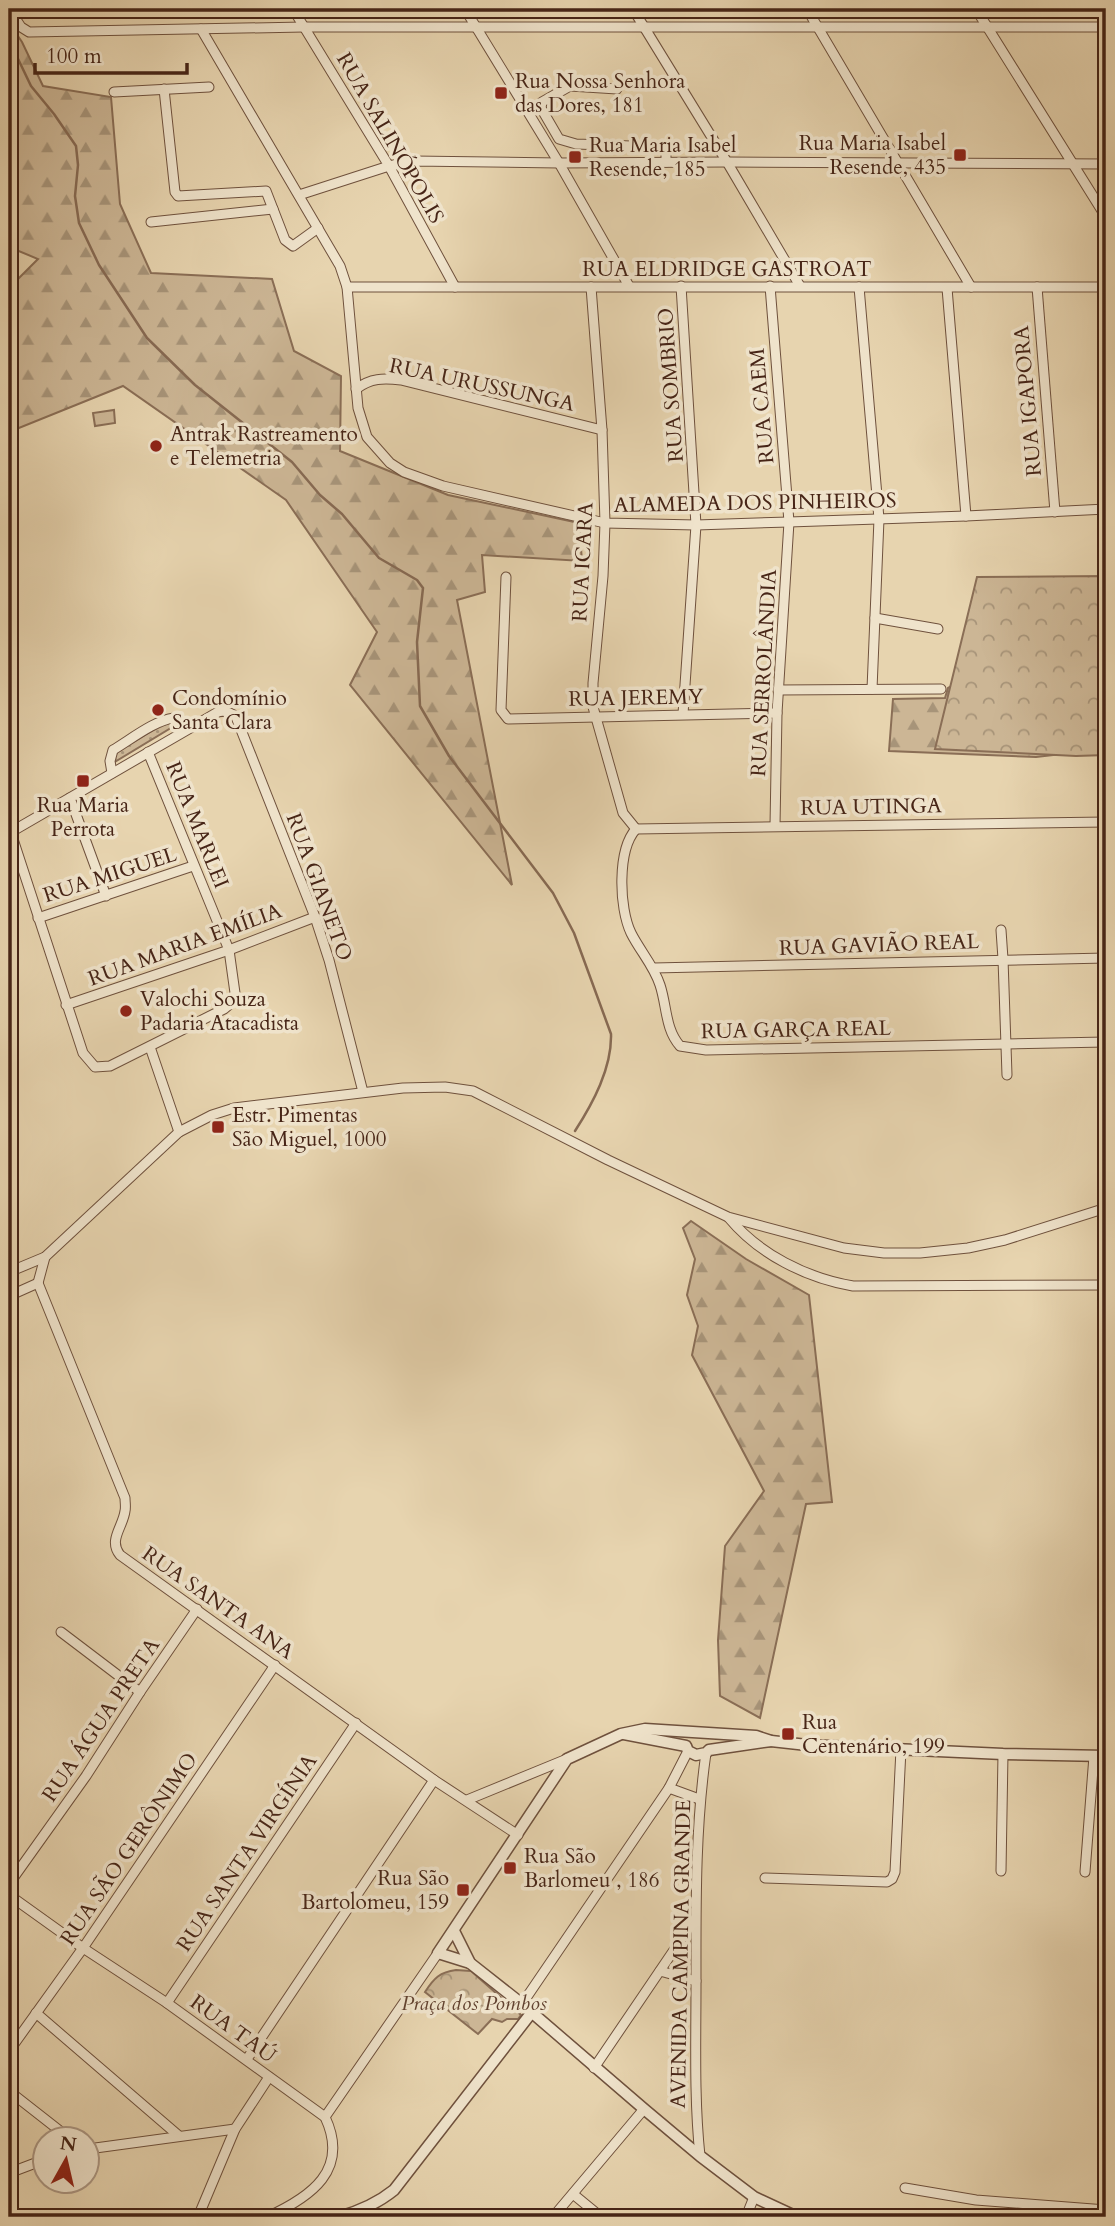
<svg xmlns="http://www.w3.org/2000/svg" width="1115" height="2226" font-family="Cardo,serif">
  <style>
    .grass { fill: url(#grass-dots); stroke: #8a6e56; stroke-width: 2 }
    .forest { fill: url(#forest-firs); stroke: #8a6e56; stroke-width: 2 }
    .park { fill: url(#park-crowns); stroke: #8a6e56; stroke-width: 2 }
    .garden { fill: #ccb695; stroke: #8a6e56; stroke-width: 2 }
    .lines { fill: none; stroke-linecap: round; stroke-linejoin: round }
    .stream { stroke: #876a53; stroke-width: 2.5 }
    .minor-casing { stroke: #6f513d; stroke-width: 11 }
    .tertiary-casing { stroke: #6f513d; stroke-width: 13 }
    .minor { stroke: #efe3cb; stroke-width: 9 }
    .tertiary { stroke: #efe3cb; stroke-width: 10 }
    .poi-dot { fill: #8f2418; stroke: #efe3cb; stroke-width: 2.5 }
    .labels { text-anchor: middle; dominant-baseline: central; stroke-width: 7; stroke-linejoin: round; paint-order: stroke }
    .poi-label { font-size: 21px; fill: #472517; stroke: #efe3cb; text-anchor: start }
    .street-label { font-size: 21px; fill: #472517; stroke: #efe3cb }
    .park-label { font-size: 21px; font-style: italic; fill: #624230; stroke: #efe3cb }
  </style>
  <defs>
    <pattern id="grass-dots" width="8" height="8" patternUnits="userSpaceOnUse" patternTransform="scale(1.75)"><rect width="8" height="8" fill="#ccb695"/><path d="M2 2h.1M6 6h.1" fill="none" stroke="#a79479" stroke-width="1.8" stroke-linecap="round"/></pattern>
    <pattern id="forest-firs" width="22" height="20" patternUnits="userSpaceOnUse" patternTransform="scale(1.75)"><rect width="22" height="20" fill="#ccb695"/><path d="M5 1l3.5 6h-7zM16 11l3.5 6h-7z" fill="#a79479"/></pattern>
    <pattern id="park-crowns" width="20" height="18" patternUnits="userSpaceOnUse" patternTransform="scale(1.75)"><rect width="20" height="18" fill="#ccb695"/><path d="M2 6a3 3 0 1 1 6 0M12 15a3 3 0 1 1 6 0" fill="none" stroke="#a79479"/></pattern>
  </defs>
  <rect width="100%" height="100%" fill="#e7d4af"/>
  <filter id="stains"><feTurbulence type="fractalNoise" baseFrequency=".00286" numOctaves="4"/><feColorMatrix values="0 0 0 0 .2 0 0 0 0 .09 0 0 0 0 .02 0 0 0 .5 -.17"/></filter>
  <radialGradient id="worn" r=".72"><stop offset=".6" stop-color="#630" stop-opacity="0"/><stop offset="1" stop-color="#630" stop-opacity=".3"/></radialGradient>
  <polygon class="grass" points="168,721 179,723 113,763 117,752"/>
  <g class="forest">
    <polygon points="9,23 22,42 43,86 111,97 120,204 151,273 272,279 294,351 341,376 340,451 448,495 579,523 582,561 482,555 485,592 457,600 512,885 350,685 377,632 286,500 123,386 9,432 9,288 38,259 9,247"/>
    <polygon points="955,684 1106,749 1036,757 889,751 893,699 945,698 948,688"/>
    <polygon points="691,1221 746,1259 809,1295 832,1502 806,1504 760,1718 720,1696 718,1640 725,1546 764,1491 692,1355 698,1326 687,1295 695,1259 683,1228"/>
  </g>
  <g class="park">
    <polygon points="1106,576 1106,755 1076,756 935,749 977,577"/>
    <path d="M456 1970 471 1971 521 2015 518 2019H507L502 2022 492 2019 478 2034 425 1992C434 1978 440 1972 456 1970Z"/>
  </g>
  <polygon class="garden" points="114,410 115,423 95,426 93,413"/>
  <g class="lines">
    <path class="stream" d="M9 40 31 86 54 114 76 146 78 165 75 196 79 223 99 265 147 338 195 385 292 462 320 495 342 514 379 558 417 580 423 588 417 642 420 706 449 756 553 893 574 933 611 1034C612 1068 593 1103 575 1131"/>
    <defs>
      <g id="minor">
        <polyline points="9,9 21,27 29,32 304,27 1106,27"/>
        <polyline points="293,9 389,166 455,287"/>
        <polyline points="465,9 559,163 629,286"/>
        <polyline points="633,9 727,162 800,286"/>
        <polyline points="807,9 971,287"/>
        <polyline points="976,9 1106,217"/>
        <polyline points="201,29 340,266 347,287 358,408 367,437 390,463 404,472 443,486 605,523 696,525 789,522 966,516 1106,509"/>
        <polyline points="164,89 175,192 178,196 266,191 285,240 293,246 318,228"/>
        <polyline points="617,89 570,86 542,102 541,108 559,139 576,144 659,147 666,151 666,162"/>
        <polyline points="114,92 209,87"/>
        <polyline points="299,195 389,166 413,161 559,163 727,162 1106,164"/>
        <polyline points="151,222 273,209"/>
        <polyline points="681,286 696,525 683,714"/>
        <polyline points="770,286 789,522 777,713 775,826"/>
        <polyline points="347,287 1106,287"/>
        <polyline points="591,287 602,430 605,523 603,576 593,683 593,707 623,813 636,829"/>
        <polyline points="859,287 879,519 872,689"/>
        <polyline points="1037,287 1055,512"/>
        <polyline points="947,288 966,516"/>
        <path d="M356 389C371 378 383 378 401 380L602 430"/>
        <polyline points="506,577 501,710 508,719 777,713"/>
        <polyline points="875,618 938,629"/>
        <polyline points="778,690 941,689"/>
        <path d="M112 773 110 761 113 750C130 740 155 720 174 718L189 728"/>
        <polyline points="70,798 106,896"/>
        <polyline points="9,827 83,1053 95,1067 110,1066 224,1009 230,1004 235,993 229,950 148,752"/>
        <path d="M636 829C617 850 619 908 631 933 640 951 654 966 660 985 667 1006 665 1029 680 1046L706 1050 1106 1042"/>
        <polyline points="636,829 1106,822"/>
        <path d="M11 832 218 712C225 710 230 712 236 717L315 917 329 960 363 1092"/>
        <polyline points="38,918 193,866"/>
        <polyline points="1001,930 1003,959 1007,1075"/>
        <polyline points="654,968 1106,958"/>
        <polyline points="66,1005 229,950 315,917"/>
        <polyline points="150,1047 179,1132"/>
        <path d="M729 1218C759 1254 806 1278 853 1286L1106 1285"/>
        <polyline points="9,1272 45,1257 179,1132 212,1115 234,1108 403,1088 445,1087 473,1091 608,1160 728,1217 844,1248 884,1253 920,1253 968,1248 1005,1240 1106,1208"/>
        <path d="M38 1283 125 1498C125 1502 126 1507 125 1511 123 1527 108 1540 120 1555L434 1780 518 1835"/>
        <polyline points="38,1283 45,1257"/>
        <polyline points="9,1296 38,1283"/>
        <polyline points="61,1632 140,1692"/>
        <polyline points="669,1788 699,1799"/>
        <polyline points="467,1800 567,1759"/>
        <polyline points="1001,1871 1003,1754"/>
        <polyline points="1085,1872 1094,1756"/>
        <polyline points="765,1878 887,1882 892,1879 895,1872 901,1749"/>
        <polyline points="9,1884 86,1776 140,1692 197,1609"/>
        <path d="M9 1895 83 1948 167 2003 325 2117C350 2170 311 2197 267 2217"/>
        <polyline points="660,1971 696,1981"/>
        <polyline points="167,2003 356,1723"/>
        <polyline points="522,2004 669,1788 688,1751"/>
        <polyline points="36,2013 179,2136"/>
        <polyline points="9,2051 83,1948 275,1665"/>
        <polyline points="247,2059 434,1780"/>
        <polyline points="594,2068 695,1919"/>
        <polyline points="9,2091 69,2138"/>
        <polyline points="325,2117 438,1953"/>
        <polyline points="88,2149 235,2129"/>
        <path d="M700 2156C694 2099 696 2041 696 1984 696 1907 695 1830 706 1753"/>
        <polyline points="9,2173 46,2159"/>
        <polyline points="905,2188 976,2200 1106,2210"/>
        <polyline points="573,2194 601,2217"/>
        <polyline points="163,2217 199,2217"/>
        <polyline points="198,2217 235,2129 269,2077"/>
        <polyline points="553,2217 644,2109"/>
        <polyline points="746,2217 754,2197"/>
      </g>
      <g id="tertiary">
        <polyline points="624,1734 686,1746 688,1751 696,1755 706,1753 709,1750 771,1741"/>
        <polyline points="454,1931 470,1963 522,2004 644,2109 700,2156 754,2197 797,2217"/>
        <polyline points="470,1963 438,1953 567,1759 621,1734 645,1729 756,1736 771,1741 807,1745 1003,1754 1106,1756"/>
        <path d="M339 2217C360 2211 378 2203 394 2190L532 2012"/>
      </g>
    </defs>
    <use href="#minor" class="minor-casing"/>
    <use href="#tertiary" class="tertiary-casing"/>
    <use href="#minor" class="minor"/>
    <use href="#tertiary" class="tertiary"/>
  </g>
  <g class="poi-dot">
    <rect x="494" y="86" width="14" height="14" rx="3.5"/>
    <rect x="953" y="148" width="14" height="14" rx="3.5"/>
    <rect x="568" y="150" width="14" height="14" rx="3.5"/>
    <circle cx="156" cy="446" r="7"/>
    <circle cx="158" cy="710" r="7"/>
    <rect x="76" y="774" width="14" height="14" rx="3.5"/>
    <circle cx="126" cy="1011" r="7"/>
    <rect x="211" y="1120" width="14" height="14" rx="3.5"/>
    <rect x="781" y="1727" width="14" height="14" rx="3.5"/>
    <rect x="503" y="1861" width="14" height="14" rx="3.5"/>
    <rect x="456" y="1883" width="14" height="14" rx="3.5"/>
  </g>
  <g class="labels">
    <g class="poi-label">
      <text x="515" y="81">Rua Nossa Senhora<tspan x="515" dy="24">das Dores, 181</tspan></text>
      <text x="946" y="143" text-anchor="end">Rua Maria Isabel<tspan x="946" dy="24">Resende, 435</tspan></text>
      <text x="589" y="145">Rua Maria Isabel<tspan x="589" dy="24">Resende, 185</tspan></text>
      <text x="170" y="434">Antrak Rastreamento<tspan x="170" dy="24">e Telemetria</tspan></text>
      <text x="172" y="698">Condomínio<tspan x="172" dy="24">Santa Clara</tspan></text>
      <text x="83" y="805" text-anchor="middle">Rua Maria<tspan x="83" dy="24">Perrota</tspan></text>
      <text x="140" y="999">Valochi Souza<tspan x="140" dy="24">Padaria Atacadista</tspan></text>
      <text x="232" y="1115">Estr. Pimentas<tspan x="232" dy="24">São Miguel, 1000</tspan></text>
      <text x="802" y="1722">Rua<tspan x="802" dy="24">Centenário, 199</tspan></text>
      <text x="524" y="1856">Rua São<tspan x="524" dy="24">Barlomeu , 186</tspan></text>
      <text x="449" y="1878" text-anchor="end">Rua São<tspan x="449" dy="24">Bartolomeu, 159</tspan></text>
    </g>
    <g class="street-label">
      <text transform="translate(390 138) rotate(60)">RUA SALINÓPOLIS</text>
      <text x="727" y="269">RUA ELDRIDGE GASTROAT</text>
      <text transform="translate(482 385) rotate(12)">RUA URUSSUNGA</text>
      <text transform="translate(671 385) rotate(-94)">RUA SOMBRIO</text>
      <text transform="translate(1028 401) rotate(-95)">RUA IGAPORA</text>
      <text transform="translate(762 406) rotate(-95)">RUA CAEM</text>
      <text transform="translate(755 503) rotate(-1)">ALAMEDA DOS PINHEIROS</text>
      <text transform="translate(583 562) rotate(-87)">RUA ICARA</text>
      <text transform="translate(764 673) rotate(-87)">RUA SERROLÂNDIA</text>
      <text transform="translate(636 698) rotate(-1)">RUA JEREMY</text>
      <text transform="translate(871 807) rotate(-1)">RUA UTINGA</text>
      <text transform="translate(197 825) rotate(68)">RUA MARLEI</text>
      <text transform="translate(110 875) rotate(-18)">RUA MIGUEL</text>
      <text transform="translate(319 887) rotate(70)">RUA GIANETO</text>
      <text transform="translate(185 945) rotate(-20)">RUA MARIA EMÍLIA</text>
      <text transform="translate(879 945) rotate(-2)">RUA GAVIÃO REAL</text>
      <text transform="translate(796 1030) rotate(-1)">RUA GARÇA REAL</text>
      <text transform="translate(218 1603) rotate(35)">RUA SANTA ANA</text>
      <text transform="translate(101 1720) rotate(-56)">RUA ÁGUA PRETA</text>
      <text transform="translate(129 1849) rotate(-56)">RUA SÃO GERÔNIMO</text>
      <text transform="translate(247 1853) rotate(-56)">RUA SANTA VIRGÍNIA</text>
      <text transform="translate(681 1954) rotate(-89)">AVENIDA CAMPINA GRANDE</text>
      <text transform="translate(233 2029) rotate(36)">RUA TAÚ</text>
    </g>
    <g class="park-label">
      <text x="474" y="2003">Praça dos Pombos</text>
    </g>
  </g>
  <rect width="1115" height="2226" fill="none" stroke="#e7d4af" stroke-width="35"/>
  <rect x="10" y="10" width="1094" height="2205" fill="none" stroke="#472517" stroke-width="3.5"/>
  <rect x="18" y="18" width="1080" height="2191" fill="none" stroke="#472517" stroke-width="2"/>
  <g transform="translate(66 2160) rotate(8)"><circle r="33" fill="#efe3cb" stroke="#ac9783" stroke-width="2"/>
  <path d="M0-5L12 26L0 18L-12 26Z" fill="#8f2418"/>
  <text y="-10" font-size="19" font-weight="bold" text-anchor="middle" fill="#472517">N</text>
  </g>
  <path d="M35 63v10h152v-10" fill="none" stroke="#472517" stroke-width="3.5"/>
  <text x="46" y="63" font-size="21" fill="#472517" stroke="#efe3cb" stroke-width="5" paint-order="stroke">100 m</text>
  <rect width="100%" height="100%" filter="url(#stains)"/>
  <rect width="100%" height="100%" fill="url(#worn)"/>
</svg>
